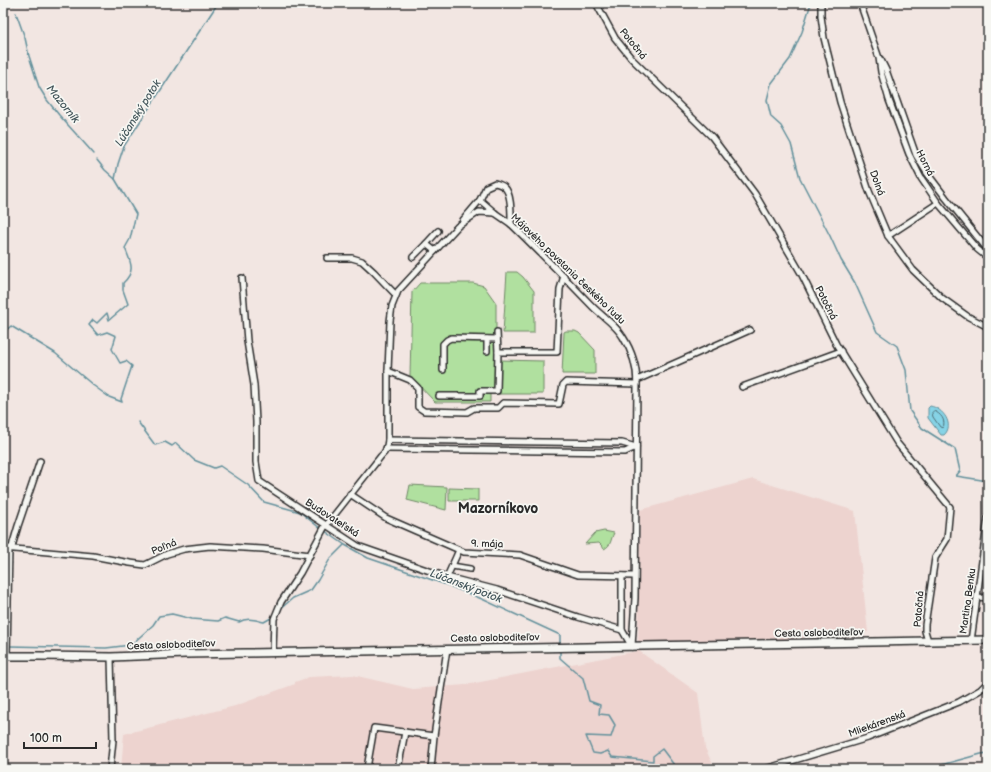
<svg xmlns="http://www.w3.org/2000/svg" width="991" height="772" font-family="'Balsamiq Sans',sans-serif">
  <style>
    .built { fill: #edd3cf }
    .green { fill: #b0e09f; stroke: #6e8665 }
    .water { fill: #86d3e6; stroke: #62909b }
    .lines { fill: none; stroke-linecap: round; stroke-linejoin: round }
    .shore { stroke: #4f6e76; stroke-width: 1 }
    .stream { stroke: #62909b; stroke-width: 1.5 }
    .street-casing { stroke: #2b2b2b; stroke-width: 8 }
    .secondary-casing { stroke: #2b2b2b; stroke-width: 10 }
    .street { stroke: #f6f6f2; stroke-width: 5 }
    .secondary { stroke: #f6f6f2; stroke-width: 7 }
    .labels { text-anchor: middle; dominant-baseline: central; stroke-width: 3.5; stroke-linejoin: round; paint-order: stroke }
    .street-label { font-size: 10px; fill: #2b2b2b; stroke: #f6f6f2 }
    .water-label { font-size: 11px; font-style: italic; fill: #42555a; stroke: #f6f6f2 }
    .district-label { font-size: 14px; font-weight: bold; fill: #2b2b2b; stroke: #f6f6f2 }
  </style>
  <rect width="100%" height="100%" fill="#f2e6e2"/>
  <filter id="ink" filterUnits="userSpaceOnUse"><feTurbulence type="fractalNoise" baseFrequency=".025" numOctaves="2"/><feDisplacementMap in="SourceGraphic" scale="8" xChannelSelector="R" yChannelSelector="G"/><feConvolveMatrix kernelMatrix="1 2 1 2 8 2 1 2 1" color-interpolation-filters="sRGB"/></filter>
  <g filter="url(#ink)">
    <polygon class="built" points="753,479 855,511 868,632 639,651 698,693 705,748 715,769 121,769 124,734 235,706 295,684 295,682 309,677 353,675 413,689 465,685 638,651 640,510"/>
    <g class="green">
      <polygon points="507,272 517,272 523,277 534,291 534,333 503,333"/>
      <polygon points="420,283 473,283 484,286 496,303 496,332 495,335 493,337 496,344 495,386 493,388 490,388 490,402 435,402 410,376 412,292"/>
      <polygon points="566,331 575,331 579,333 595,350 595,374 562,374 564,332"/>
      <polygon points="499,360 543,361 543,394 499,394"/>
      <polygon points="410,485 447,487 446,510 407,500"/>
      <polygon points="449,488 478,489 478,501 449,501"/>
      <path d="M604 531 614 533C610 540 612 545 604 549L602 546 599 543 585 544 595 533Z"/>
    </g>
    <path class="water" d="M930 406C943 408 955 425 944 435H941L928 418V408Z"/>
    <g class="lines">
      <path class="shore" d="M934 411C941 414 946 420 943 428L940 427 933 417 932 413Z"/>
      <g class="stream">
        <polyline points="13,3 14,5"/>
        <polyline points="811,3 802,32 790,59 771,84 767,100 771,117 781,126 791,144 800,178 830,236 841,260 855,283 877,332 897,346 906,370 910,411 922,428 955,449 960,471 956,476 988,481"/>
        <polyline points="16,13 25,38 29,56 39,87 47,100 59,115 94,154"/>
        <polyline points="97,160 105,170 115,179"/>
        <path d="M3 333 11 326 55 353 94 386 109 397 122 402 121 399 132 366 126 361 120 363 112 349 116 336 107 332 98 335 89 325 93 320 97 323 107 313 109 320 128 304 123 290V283C136 271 131 263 125 248L130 239 136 214 115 179 118 164 124 146 218 3"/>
        <polyline points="138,422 155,445 165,442 172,446 176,443 194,460 214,468 220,466 248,485 264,502 300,512 321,529"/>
        <polyline points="325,531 345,545 368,558 447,585 482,599 560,635 560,645"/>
        <polyline points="279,610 293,598 311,590 318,580 330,559 344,545"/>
        <path d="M9 646 106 648 131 645 153 625 159 616 172 614 192 619 218 621 225 618 239 622C247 617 255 620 264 622L271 618"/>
        <polyline points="560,649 560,658 583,678 589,701 600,705 599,714 609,715 615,725 611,737 586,736 593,753 600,754 608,751 612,757 653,761 653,756 662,749 677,769"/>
        <polyline points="937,769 941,765 981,754 988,753"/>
      </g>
      <defs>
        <g id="street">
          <polyline points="596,3 615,38 632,59 712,137 755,194 801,273 836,344 897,443 950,507 947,539 935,558 925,625 925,631 928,641"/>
          <polyline points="821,3 821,16 824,38 840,102 869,191 888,236 913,270 942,298 967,316 988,327"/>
          <polyline points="860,3 879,58 881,72 889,100 909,154 921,178 938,203 977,249 988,258"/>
          <polyline points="881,60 886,70 916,155 927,173 946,198 988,250"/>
          <path d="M480 200 495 213 511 224C539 251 566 279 593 307 603 317 616 325 623 337 632 351 637 367 637 384L635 598 632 646"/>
          <path d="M463 220 480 200 486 187 495 183C498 184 502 185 504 187 512 193 511 215 511 224"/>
          <polyline points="888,236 938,203"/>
          <polyline points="435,251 426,244 438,231"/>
          <polyline points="413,257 426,244"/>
          <polyline points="327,258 352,258 362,261 374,272 396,295"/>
          <polyline points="242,278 247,341 254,385 256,422 256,462 259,481 358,546 447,577 497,590 578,617 622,630 632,647"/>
          <polyline points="497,332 498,352"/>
          <polyline points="487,351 487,339"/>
          <polyline points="443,370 443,344 447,340 451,338 497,339"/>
          <polyline points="388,371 410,380 418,388 418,407 424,411 467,412 474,408 498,408 503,403 559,404 563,385 566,382 637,384"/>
          <polyline points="637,380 750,330"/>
          <polyline points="742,387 841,351"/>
          <polyline points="439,396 480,396 480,391 497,391 498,352 557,352 560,289 564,276"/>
          <polyline points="388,440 622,443 636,447"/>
          <polyline points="386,449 625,452 636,447"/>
          <polyline points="350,494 386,518 464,552 520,555 578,575 634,576"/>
          <polyline points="3,548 93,556 130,563 145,565 167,554 184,549 210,546 263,549 310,555"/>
          <polyline points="12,548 13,543 18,526 40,461"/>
          <polyline points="452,566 470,569"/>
          <polyline points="622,576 622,630"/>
          <polyline points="447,577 459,550"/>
          <polyline points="977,597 988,598"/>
          <polyline points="971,641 988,517"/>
          <path d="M273 652 274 619 281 602 300 573 324 528 381 456C386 452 387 447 388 440V371L390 321 392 306 398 291 458 226 479 212 495 213"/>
          <polyline points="7,656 9,548"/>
          <polyline points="110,769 113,740 111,657"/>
          <polyline points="368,769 367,768 374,728 434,736"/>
          <polyline points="398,769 405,732"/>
          <polyline points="431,769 434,736 447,649"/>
          <polyline points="765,769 868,738 959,702 980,690 988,682"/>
        </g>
        <polyline id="secondary" points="3,656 39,656 111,657 186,654 988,640"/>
      </defs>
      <use href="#street" class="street-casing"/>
      <use href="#secondary" class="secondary-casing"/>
      <use href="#street" class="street"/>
      <use href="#secondary" class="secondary"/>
    </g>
  </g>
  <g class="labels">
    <g class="street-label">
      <text transform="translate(633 44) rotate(51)">Potočná</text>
      <text transform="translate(925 163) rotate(63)">Horná</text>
      <text transform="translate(877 183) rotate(70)">Dolná</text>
      <text transform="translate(568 269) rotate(44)">Májového povstania českého ľudu</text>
      <text transform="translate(826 303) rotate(63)">Potočná</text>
      <text transform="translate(332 518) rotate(33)">Budovateľská</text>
      <text transform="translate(487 544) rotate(2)">9. mája</text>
      <text transform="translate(164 547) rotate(-22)">Poľná</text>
      <text transform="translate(968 601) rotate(-82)">Martina Benku</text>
      <text transform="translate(919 609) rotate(-85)">Potočná</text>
      <text transform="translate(819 633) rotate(-1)">Cesta osloboditeľov</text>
      <text transform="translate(495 638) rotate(-1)">Cesta osloboditeľov</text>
      <text transform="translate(171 645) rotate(-2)">Cesta osloboditeľov</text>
      <text transform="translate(877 724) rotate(-20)">Mliekárenská</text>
    </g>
    <g class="water-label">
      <text transform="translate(63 104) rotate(51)">Mazorník</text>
      <text transform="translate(138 113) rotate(-58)">Lúčanský potok</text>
      <text transform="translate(466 586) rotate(21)">Lúčanský potok</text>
    </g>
    <g class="district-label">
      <text x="498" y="508">Mazorníkovo</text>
    </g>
  </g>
  <rect width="991" height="772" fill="none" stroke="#f6f6f2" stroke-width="16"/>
  <rect x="8" y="8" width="975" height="756" fill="none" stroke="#2b2b2b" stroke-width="1.5" filter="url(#ink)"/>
  <path d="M24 742v6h72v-6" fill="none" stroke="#2b2b2b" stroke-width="2"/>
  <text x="30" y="742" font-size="12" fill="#2b2b2b" stroke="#f6f6f2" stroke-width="3" paint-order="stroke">100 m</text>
</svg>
